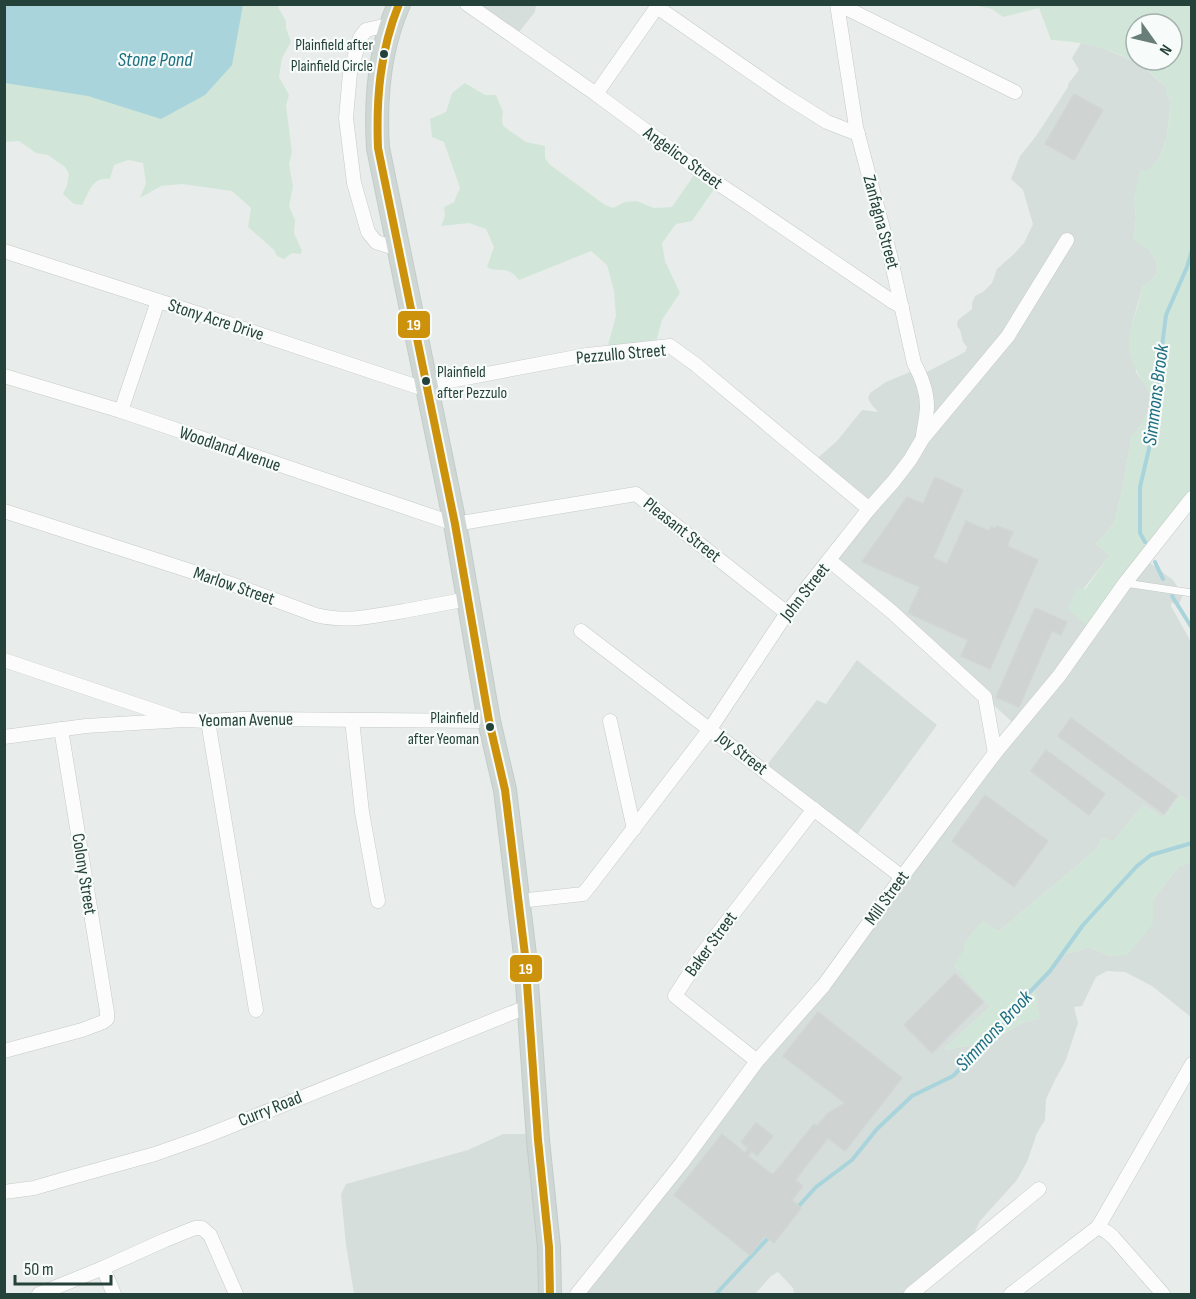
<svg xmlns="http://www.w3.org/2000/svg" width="1196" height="1299" font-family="'Sofia Sans Condensed',sans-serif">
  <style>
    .built { fill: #d6dedb }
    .green { fill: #d1e6d8; fill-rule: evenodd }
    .water { fill: #a9d4db }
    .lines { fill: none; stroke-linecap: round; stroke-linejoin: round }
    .stream { stroke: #a9d4db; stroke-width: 4 }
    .building { fill: #cfd4d2; stroke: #d1d6d4; stroke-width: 1.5 }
    .lane-casing { stroke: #c5cac8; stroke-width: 8 }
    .street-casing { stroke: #c5cac8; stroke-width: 15 }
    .primary-casing { stroke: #c3ccc9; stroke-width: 24 }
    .lane { stroke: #fcfcfc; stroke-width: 7 }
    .street { stroke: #fcfcfc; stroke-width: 14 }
    .primary { stroke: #cfd7d5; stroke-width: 22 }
    .bus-1-casing { stroke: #f7fbf9; stroke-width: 12 }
    .bus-1 { stroke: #cd920c; stroke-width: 8 }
    .bus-dot { fill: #24423a; stroke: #f7fbf9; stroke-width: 2 }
    .labels { text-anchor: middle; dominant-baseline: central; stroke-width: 4.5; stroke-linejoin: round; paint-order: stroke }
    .bus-label { font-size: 16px; fill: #24423a; stroke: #f7fbf9; text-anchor: end }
    .street-label { font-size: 18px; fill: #24423a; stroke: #f7fbf9 }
    .water-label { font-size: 20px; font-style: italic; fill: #1c6f80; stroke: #f7fbf9 }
    .line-badge { stroke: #f7fbf9; stroke-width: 2 }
    .badge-label { font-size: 16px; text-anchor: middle; font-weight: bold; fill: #fff }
  </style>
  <rect width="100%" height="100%" fill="#e8edeb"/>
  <g class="built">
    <polygon points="465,5 536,5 535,12 515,37"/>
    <polygon points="1081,43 1100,47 1139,63 1166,87 1166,92 1171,101 1167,137 1159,159 1147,172 1134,199 1136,218 1134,239 1150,250 1156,260 1157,272 1152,280 1141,292 1132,324 1136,372 1147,387 1152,400 1148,409 1148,412 1137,432 1132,435 1124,480 1116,517 1112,526 1096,544 1110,555 1068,609 1146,560 1173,580 1183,595 1179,604 1171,603 1171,606 1191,642 1191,803 1181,795 1163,818 1143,805 1113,842 1102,838 1096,850 1003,928 998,931 982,921 991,1006 945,1048 946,1050 993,1040 1022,1023 1039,1018 1035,988 1061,956 1089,947 1111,956 1153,924 1153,899 1179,866 1191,862 1191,1017 1152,986 1125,972 1107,971 1096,977 1082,1006 1074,1007 1078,1023 1066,1060 1056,1078 1046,1099 1045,1120 1037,1133 1027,1162 1017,1180 980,1221 965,1251 914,1294 794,1294 793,1288 778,1272 771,1276 755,1294 579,1294 805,1000 1012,722 892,611 833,564 868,511 813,462 837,441 862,410 878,412 871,404 868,398 870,393 886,382 915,370 921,375 965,352 967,347 963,342 960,330 957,326 958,320 972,309 972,303 975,296 983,292 992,283 997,269 1013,255 1024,243 1033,224 1023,190 1011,179 1020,156 1036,136 1068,87 1068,84 1079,70 1072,58"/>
    <polygon points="857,660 937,725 853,840 764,769 817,700 826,704"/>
    <polygon points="503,1134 536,1134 542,1293 354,1294 346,1245 341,1194 346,1184 468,1150"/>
  </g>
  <g class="green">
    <path d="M4 5H277L286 21V28L291 42 282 58 279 77 289 95 286 106 292 152 289 164 293 186 289 206 295 220 294 233 302 251 301 254 292 253 284 259 277 256 274 250 248 227 251 208 232 191 182 184 161 186 140 198 146 183 143 163 128 160 114 165 110 179C92 177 90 191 82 205L74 204 63 194 67 185 69 174 65 167 48 155 36 153 19 141 5 142Z"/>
    <path d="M974 5H1191V499L1088 626 1068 609 1077 588 1085 589 1110 555 1096 544 1112 526 1116 517 1124 480 1132 435 1137 432 1148 412 1147 409 1152 400C1145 381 1132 369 1129 348 1127 327 1141 307 1141 287L1152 280 1157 272 1156 260 1150 250 1134 240 1136 218 1134 199 1140 170 1147 171 1159 159 1167 137 1171 101 1166 92V87C1157 79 1147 68 1137 63 1110 48 1081 41 1051 40L1039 8 1003 17 992 9ZM1136 24H1172V60H1136Z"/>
    <path d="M465 83 485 95H496L503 112 502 120 503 126 526 142 545 146V158L549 164 605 205 613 208 625 202 637 201 654 208 672 207 698 169 717 185 692 221 676 224 662 243 665 261 680 293 662 320 655 346 606 352 616 316 614 291 607 265 591 251 519 280C507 264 499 274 487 267L494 247 486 229 469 223 441 226 445 216 444 207 454 202 460 188 444 142 432 137 430 119 446 112 452 93Z"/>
    <polygon points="1181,795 1191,803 1191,862 1179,866 1153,899 1153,924 1127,955 1111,956 1089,947 1061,956 1036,988 1039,1018 1022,1023 993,1040 946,1050 945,1048 990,1007 954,966 964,949 964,943 982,921 998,931 1003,928 1096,850 1102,838 1113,842 1143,805 1163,818"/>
  </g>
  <polygon class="water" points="4,5 5,4 243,5 232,65 205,95 161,119 88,96 5,83"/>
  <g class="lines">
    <g class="stream">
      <polyline points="1145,542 1140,533 1140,487 1149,449 1166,315 1187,267 1192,250"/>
      <polyline points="1155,562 1163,579"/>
      <polyline points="1172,596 1192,628"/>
      <polyline points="796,1209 816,1187 852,1160 877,1129 912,1096 953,1076 1015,1013 1024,998 1050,971 1083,925 1137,866 1151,855 1192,843"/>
      <polyline points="716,1294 770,1236"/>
    </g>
  </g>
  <g class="building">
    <polygon points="1074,94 1103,110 1074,160 1045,144"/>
    <polygon points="935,477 963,490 933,558 947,564 966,521 989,531 991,527 996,529 997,526 1013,532 1007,546 1038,560 990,669 961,656 968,640 908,613 920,587 862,562 907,497 923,504"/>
    <polygon points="1035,608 1067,622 1061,635 1052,631 1019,707 996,697"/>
    <polygon points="1071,718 1177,796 1164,814 1058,736"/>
    <polygon points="1046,750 1105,794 1089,815 1031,771"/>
    <polygon points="985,795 1048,841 1014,887 952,841"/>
    <polygon points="955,974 983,1002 932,1053 904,1025"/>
    <polygon points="818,1012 902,1078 845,1151 828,1138 795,1180 803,1186 792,1200 801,1208 774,1243 765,1236 750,1255 674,1195 722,1134 745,1153 748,1148 741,1142 756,1123 773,1136 757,1156 752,1151 748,1156 773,1175 814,1124 817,1126 828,1113 845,1103 783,1056"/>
  </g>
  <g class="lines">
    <defs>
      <polyline id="lane" points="1125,583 1192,593"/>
      <g id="street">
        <polyline points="467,4 596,94 711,179 743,200 893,302 902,307"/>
        <path d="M837 4 856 127 890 255 914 363C921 376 927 391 927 406 927 416 924 426 923 436"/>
        <polyline points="838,4 1015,92"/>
        <polyline points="657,7 784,95 827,122 858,134"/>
        <polyline points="392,24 366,30 360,38 350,73 346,118 354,183 368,232 376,242 398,249"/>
        <polyline points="596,94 659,4"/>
        <polyline points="4,251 199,314 418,387 587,355 670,346 695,364 869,509"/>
        <polyline points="4,376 121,411 455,524 636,494 787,613"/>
        <polyline points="121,411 158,301"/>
        <path d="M4 511 237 586 316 615C348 623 373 616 404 611 425 607 447 603 468 599"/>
        <polyline points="829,560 892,612 985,697 995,753"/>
        <polyline points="581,631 902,877"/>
        <polyline points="4,660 176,718"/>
        <polyline points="352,720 362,812 378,901"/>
        <polyline points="208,721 256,1010"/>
        <polyline points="610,721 634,829"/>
        <polyline points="4,737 86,726 184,720 208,721 241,719 489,721"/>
        <polyline points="519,901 583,894 588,888 710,729 787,613 869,509 893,482 910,460 923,438 1008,336 1067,240"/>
        <polyline points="4,1051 82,1030 103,1022 107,1019 107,1012 61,729"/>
        <polyline points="757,1061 675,996 702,954 814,809"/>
        <polyline points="4,1192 34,1188 65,1179 155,1154 206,1136 529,1006"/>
        <polyline points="1098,1227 1107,1232 1113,1237 1163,1294"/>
        <polyline points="103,1268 114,1294"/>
        <polyline points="39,1294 103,1268 165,1240 195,1228 202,1228 210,1235 236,1294"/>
        <polyline points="577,1294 681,1164 757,1061 824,985 902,877 995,753 1059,676 1125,583 1192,498"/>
        <polyline points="911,1294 1039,1189"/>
        <polyline points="1011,1294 1098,1227 1192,1064"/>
      </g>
      <path id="primary" d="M399 4C379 49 375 100 378 148L455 524 489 721 505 790 525 955 538 1140 549 1247 550 1294"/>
    </defs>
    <use href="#lane" class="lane-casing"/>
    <use href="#street" class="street-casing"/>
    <use href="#primary" class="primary-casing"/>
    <use href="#lane" class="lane"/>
    <use href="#street" class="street"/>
    <use href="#primary" class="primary"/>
    <defs>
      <path id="bus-1" d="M399 4C380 51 376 98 378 148L455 524 489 721 505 790 525 955 538 1140 549 1247 550 1294"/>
    </defs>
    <use href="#bus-1" class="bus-1-casing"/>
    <use href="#bus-1" class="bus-1"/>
  </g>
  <g class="bus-dot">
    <circle cx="384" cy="54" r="5"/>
    <circle cx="426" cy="381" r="5"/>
    <circle cx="490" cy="727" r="5"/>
  </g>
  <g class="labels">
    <g class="bus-label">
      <text x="373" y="45">Plainfield after<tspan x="373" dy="21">Plainfield Circle</tspan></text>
      <text x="437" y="372" text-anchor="start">Plainfield<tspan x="437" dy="21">after Pezzulo</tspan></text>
      <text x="479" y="718">Plainfield<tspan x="479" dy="21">after Yeoman</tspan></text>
    </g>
    <g class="street-label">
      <text transform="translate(683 158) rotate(36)">Angelico Street</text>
      <text transform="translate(881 222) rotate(75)">Zanfagna Street</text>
      <text transform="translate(216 320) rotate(18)">Stony Acre Drive</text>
      <text transform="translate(621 354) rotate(-5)">Pezzullo Street</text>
      <text transform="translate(230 449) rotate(19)">Woodland Avenue</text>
      <text transform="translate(682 530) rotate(38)">Pleasant Street</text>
      <text transform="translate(234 586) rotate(19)">Marlow Street</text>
      <text transform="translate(805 592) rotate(-52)">John Street</text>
      <text transform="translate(246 720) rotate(-1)">Yeoman Avenue</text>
      <text transform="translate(742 753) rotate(38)">Joy Street</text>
      <text transform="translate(84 874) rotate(81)">Colony Street</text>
      <text transform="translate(887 898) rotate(-54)">Mill Street</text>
      <text transform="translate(711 944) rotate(-54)">Baker Street</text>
      <text transform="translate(270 1109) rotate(-22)">Curry Road</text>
    </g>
    <g class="water-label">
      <text x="155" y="60">Stone Pond</text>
      <text transform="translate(1156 395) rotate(-83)">Simmons Brook</text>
      <text transform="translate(994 1031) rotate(-47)">Simmons Brook</text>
    </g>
  </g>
  <g class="line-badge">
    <rect x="397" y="310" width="34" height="29" rx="6" fill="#cd920c"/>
    <rect x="509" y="954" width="34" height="29" rx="6" fill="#cd920c"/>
  </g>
  <g class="badge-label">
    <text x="414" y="330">19</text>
    <text x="526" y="974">19</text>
  </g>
  <rect width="1196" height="1299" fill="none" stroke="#24423a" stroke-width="12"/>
  <g transform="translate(1154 42) rotate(124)"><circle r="28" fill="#f7fbf9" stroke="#a3b1ad" stroke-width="1.5"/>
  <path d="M0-4.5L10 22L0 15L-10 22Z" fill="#697e78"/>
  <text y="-9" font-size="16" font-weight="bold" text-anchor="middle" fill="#24423a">N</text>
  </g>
  <path d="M15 1275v9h96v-9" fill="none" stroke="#24423a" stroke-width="3"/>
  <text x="24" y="1275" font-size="18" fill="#24423a" stroke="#f7fbf9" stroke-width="4.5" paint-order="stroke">50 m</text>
</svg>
